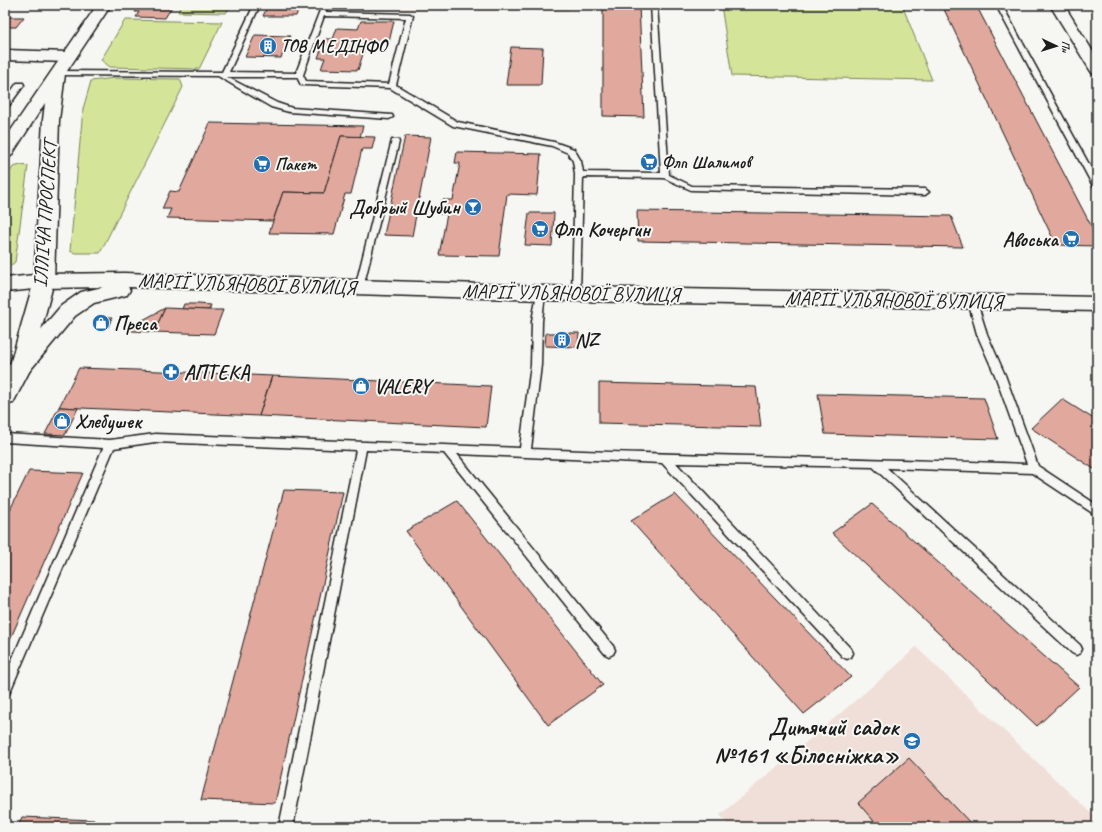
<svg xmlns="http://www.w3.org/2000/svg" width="1102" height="832" font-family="Caveat,sans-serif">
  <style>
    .built { fill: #f0dfd8 }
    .green { fill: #d4e599; stroke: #78805a }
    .building { fill: #e1a89d; stroke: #1c1c1c }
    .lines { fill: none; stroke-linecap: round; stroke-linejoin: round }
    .service-casing { stroke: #1c1c1c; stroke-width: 3 }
    .minor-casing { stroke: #1c1c1c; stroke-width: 3 }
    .tertiary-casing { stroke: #1c1c1c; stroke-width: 3 }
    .secondary-casing { stroke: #1c1c1c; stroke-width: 3 }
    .service { fill: #f6f6f2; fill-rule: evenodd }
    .minor { fill: #f6f6f2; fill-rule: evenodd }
    .tertiary { fill: #f6f6f2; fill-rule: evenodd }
    .secondary { fill: #f6f6f2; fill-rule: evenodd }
    .labels { text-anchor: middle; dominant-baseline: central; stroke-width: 4; stroke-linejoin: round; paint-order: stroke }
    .far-poi-label { font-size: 17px; font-weight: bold; fill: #1c1c1c; stroke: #f6f6f2; text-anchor: start }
    .poi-label { font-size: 20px; font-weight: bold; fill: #1c1c1c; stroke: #f6f6f2; text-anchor: start }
    .street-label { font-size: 20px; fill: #1c1c1c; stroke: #f6f6f2 }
    .near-poi-label { font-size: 24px; font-weight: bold; fill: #1c1c1c; stroke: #f6f6f2; text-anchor: end }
  </style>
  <rect width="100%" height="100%" fill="#f6f6f2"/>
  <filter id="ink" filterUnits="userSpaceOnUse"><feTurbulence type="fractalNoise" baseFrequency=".025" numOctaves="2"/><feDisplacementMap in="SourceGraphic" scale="8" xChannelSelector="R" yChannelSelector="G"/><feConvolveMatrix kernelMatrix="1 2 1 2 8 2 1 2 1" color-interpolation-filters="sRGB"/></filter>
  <g filter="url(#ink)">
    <g class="built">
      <polygon points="365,5 569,5 569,11 363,10"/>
      <polygon points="916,647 1097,819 1097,827 729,827 720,815 895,667"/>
    </g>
    <g class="green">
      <polygon points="182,5 231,5 226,13 178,12"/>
      <polygon points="721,5 902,5 932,80 732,76"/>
      <polygon points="125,20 222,22 199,69 110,67 101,60"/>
      <polygon points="114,78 180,79 183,87 100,253 75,253 70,251 83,109 91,81"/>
      <polygon points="21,165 28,166 15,262 5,270 5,180 13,167"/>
    </g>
    <g class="building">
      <polygon points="136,5 173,5 165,18 136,17 139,12 135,12 138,7 135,7"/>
      <polygon points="268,5 300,5 296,16 263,16"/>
      <polygon points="603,5 639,5 644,117 603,116"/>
      <polygon points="942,5 976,5 1097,237 1097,246 1056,245"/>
      <polygon points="5,17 24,17 16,27 5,27"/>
      <polygon points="361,21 394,21 389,42 367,41 358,70 321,69 325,58 318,58 325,39 333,39 337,28 358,29"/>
      <polygon points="255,35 290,36 281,58 245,57"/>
      <polygon points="511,47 543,48 541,85 506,85"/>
      <polygon points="210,123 363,126 360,137 341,136 324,193 283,192 273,221 167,218 171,209 162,209 170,191 179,192"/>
      <polygon points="341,136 375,137 372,149 362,149 351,194 345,194 334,234 269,233 283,192 324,193"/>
      <polygon points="405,136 431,137 412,236 384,235"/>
      <polygon points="457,152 541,154 537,195 507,194 499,256 439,255 447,214 439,214 442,200 453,200 460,163 455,163"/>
      <polygon points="637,211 951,216 963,247 638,241"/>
      <polygon points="529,213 554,213 552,246 525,245"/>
      <polygon points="184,304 198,304 211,305 209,310 182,309"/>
      <polygon points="165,308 154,332 132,331 130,327"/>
      <polygon points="165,308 209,310 223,310 214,334 154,332"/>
      <polygon points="103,318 112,318 108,327 98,327"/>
      <polygon points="546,333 579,333 578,347 545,346"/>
      <polygon points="79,368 136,370 272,376 259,416 59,407"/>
      <polygon points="272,376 491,386 486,427 259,416"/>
      <polygon points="599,383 756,387 761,427 599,423"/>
      <polygon points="818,394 984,398 998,439 825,434"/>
      <polygon points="1062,399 1097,421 1097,471 1031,428"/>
      <polygon points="59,407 78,408 65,435 45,434"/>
      <polygon points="29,471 83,473 5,651 5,520"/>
      <polygon points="284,490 343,492 275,803 201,800"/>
      <polygon points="675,494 851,677 804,714 631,521"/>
      <polygon points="457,501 603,685 548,725 406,531"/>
      <polygon points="872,504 1079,687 1037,726 832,533"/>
      <polygon points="909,758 974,827 879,827 858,803"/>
      <polygon points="22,817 94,820 92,827 18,827"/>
    </g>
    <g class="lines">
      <defs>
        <g id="service">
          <path d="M254 5H260L229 72 296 73 322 5H328L326 12 410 14 413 16 396 85 458 122 554 142 574 149 581 161 583 172 661 173 651 5H657L669 175 692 186 925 189 929 192 925 195 691 190 664 178 583 177 580 294 576 297 572 294 575 174 573 161 568 153 552 146 453 126 390 88 304 85H301L297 77H227L277 103 292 108 392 115 393 117 389 119 289 112 271 107 218 76 57 75 53 73 57 71 222 72ZM324 16 406 18 389 84 306 81 303 75Z"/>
          <polygon points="996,5 1002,5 1097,179 1097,188 1093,186"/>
          <polygon points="17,83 23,83 24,85 8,107 5,107 5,100"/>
          <polygon points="392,140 398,140 399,142 363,288 359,291 355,288"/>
          <path d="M541 290 545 293 542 321 541 365 531 449C696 456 862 458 1027 464L995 375 977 334 968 301 970 299H976L987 334 1005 375 1038 466 1097 505V516L1032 473 887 468 1080 645 1082 649 1080 653 1076 655 1072 653 873 467 676 463 851 649 853 653 851 657 847 659 843 657 662 463 457 454 613 646 615 650 613 654 609 656 605 654 444 453 366 450 293 827H279L356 450 155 442 114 448 9 694 5 696V676L103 448 5 442V434L110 440 155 434 520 448 531 365 532 321 537 293Z"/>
        </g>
        <polygon id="minor" points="1050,5 1064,5 1097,58 1097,74 1092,73 1090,70"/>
        <g id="tertiary">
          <polygon points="5,50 68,52 73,54 76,57 73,60 68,62 5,60"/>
          <polygon points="124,273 576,287 1097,297 1097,311 576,301 128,287 130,290 127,295 94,303 75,316 27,374 5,383 5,366 13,362 61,306 81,292 103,287 44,288 5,292 5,278 44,274"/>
        </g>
        <polygon id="secondary" points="97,5 111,5 65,74 59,120 54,281 31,368 13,403 5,405 5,376 9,368 34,281 43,120 45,103 11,156 5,157 5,139"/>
      </defs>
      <use href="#service" class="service-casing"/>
      <use href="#minor" class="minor-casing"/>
      <use href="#tertiary" class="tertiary-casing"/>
      <use href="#secondary" class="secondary-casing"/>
      <use href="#service" class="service"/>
      <use href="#minor" class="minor"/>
      <use href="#tertiary" class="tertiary"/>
      <use href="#secondary" class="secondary"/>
    </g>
  </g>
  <defs>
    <symbol id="building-disc" viewBox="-11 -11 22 22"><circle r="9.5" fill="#1f6fb2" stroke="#f6f6f2"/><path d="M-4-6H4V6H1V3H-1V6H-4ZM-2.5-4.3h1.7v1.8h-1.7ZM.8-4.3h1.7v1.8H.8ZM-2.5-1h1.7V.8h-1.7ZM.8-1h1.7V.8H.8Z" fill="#fff"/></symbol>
    <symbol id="supermarket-disc" viewBox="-11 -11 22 22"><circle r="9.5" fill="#1f6fb2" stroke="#f6f6f2"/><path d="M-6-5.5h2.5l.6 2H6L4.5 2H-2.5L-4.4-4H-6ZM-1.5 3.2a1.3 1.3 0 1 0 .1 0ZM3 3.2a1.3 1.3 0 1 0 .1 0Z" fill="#fff"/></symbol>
    <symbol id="bar-disc" viewBox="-11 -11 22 22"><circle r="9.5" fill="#1f6fb2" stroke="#f6f6f2"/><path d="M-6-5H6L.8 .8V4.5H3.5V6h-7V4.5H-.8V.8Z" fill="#fff"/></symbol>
    <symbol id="shop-disc" viewBox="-11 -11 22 22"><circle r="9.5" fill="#1f6fb2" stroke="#f6f6f2"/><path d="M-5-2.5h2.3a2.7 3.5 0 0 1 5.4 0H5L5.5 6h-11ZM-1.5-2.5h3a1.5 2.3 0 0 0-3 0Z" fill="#fff"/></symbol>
    <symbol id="pharmacy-disc" viewBox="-11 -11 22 22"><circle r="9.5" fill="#1f6fb2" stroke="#f6f6f2"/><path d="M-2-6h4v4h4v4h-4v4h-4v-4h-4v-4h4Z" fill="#fff"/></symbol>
    <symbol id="school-disc" viewBox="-11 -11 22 22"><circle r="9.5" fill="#1f6fb2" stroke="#f6f6f2"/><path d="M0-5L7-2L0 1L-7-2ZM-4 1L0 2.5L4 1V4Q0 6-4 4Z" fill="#fff"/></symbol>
  </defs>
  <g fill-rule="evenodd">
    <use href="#building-disc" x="258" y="36" width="20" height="20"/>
    <use href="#supermarket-disc" x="639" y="152" width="20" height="20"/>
    <use href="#supermarket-disc" x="252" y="154" width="20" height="20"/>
    <use href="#bar-disc" x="463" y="197" width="20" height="20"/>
    <use href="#supermarket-disc" x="530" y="219" width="20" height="20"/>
    <use href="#supermarket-disc" x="1061" y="229" width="20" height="20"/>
    <use href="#shop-disc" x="91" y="313" width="20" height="20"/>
    <use href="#building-disc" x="552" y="330" width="20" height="20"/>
    <use href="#pharmacy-disc" x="161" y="362" width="20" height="20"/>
    <use href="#shop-disc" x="351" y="376" width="20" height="20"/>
    <use href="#shop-disc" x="52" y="411" width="20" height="20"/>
    <use href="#school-disc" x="902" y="731" width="20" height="20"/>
  </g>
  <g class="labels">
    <g class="far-poi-label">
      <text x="281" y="46">ТОВ МЕДІНФО</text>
      <text x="662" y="162">Флп Шалимов</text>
      <text x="275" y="164">Пакет</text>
    </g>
    <g class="poi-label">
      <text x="460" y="207" text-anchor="end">Добрый Шубин</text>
      <text x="553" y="229">Флп Кочергин</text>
      <text x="1058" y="239" text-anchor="end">Авоська</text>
      <text x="114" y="323">Преса</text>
      <text x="575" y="340">NZ</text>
      <text x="184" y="372">АПТЕКА</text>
      <text x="374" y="386">VALERY</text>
      <text x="75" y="421">Хлебушек</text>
    </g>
    <g class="street-label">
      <text transform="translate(45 214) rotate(-86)">ІЛЛІЧА ПРОСПЕКТ</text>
      <text transform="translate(247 284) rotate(2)">МАРІЇ УЛЬЯНОВОЇ ВУЛИЦЯ</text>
      <text transform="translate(571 293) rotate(1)">МАРІЇ УЛЬЯНОВОЇ ВУЛИЦЯ</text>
      <text transform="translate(894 300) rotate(1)">МАРІЇ УЛЬЯНОВОЇ ВУЛИЦЯ</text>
    </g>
    <g class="near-poi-label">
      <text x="899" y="727">Дитячий садок<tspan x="899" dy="28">№161 «Білосніжка»</tspan></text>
    </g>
  </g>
  <rect width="1102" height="832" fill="none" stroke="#f6f6f2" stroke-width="20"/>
  <rect x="10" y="10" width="1082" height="812" fill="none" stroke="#1c1c1c" stroke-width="1.5" filter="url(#ink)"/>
  <g transform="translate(1056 46) rotate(94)" stroke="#f6f6f2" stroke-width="3" paint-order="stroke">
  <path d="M0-3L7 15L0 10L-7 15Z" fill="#1c1c1c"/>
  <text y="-6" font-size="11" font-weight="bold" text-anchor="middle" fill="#1c1c1c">Пн</text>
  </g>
</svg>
